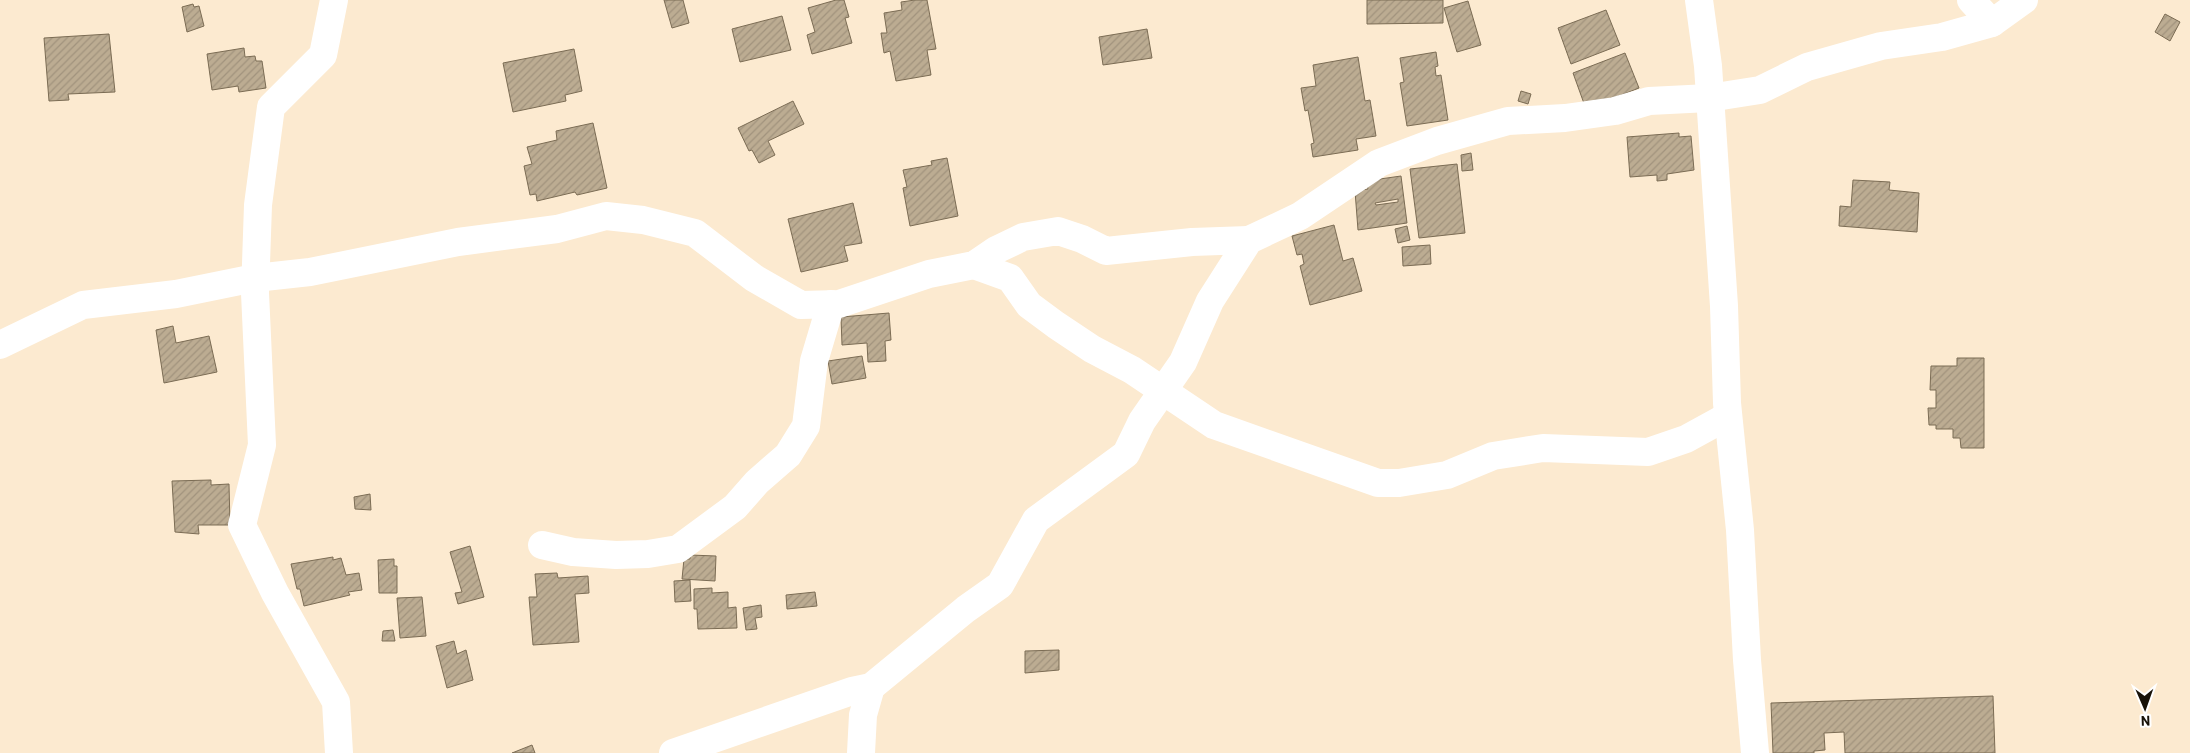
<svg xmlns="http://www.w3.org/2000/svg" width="2190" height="753" font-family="Barlow,sans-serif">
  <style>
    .building { fill: url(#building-hatch); stroke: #7b6c54; fill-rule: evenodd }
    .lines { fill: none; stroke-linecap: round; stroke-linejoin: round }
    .minor { stroke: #fff; stroke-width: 28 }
  </style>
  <defs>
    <pattern id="building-hatch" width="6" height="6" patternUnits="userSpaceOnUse" patternTransform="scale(1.25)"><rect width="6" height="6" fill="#bcac92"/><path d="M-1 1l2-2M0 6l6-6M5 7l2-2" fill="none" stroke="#a1937d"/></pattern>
  </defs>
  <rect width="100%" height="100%" fill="#fcead0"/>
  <g class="building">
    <polygon points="664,0 683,0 689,23 672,28"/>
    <polygon points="836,0 844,0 849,17 845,18 852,43 812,54 807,35 815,32 808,8"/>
    <polygon points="915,0 927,0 936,49 927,50 931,75 896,81 890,51 884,53 881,33 887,33 884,13 902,10 901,2"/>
    <polygon points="1367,0 1443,0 1443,23 1367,24"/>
    <polygon points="1468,1 1481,45 1457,52 1444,8"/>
    <polygon points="193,4 194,7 199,6 204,26 187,32 182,7"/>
    <polygon points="1606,10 1620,45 1571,64 1558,28"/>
    <polygon points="2165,14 2180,22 2170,41 2155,32"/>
    <polygon points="782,16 791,50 740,62 732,29"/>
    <polygon points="1147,29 1152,58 1103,65 1099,37"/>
    <polygon points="109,34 115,92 68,94 69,100 49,101 44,38"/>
    <polygon points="244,48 245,57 255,56 256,61 262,61 266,88 239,92 238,86 212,90 207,54"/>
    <polygon points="574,49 582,91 565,95 566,101 513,112 503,63"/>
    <polygon points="1436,52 1438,66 1435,67 1436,76 1441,75 1448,120 1407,126 1400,83 1404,82 1400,58"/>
    <polygon points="1625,53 1639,88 1586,109 1573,73"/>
    <polygon points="1358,57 1365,101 1370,100 1376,136 1356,139 1358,150 1313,157 1311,144 1314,143 1308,110 1305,111 1301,88 1316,86 1313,65"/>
    <polygon points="1521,91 1531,94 1528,104 1518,101"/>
    <polygon points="793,101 804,124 768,141 775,155 759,163 752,150 749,151 738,128"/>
    <polygon points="593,123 607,188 577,195 575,192 537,201 536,194 530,195 524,166 532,164 527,147 557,140 556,131"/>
    <polygon points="1679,133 1679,137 1691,136 1694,170 1667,174 1667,180 1657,181 1657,175 1630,177 1627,137"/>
    <polygon points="1471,153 1473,170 1462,171 1461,155"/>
    <polygon points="947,158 958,216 910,226 903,188 907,187 903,170 932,165 931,161"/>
    <polygon points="1457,164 1465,233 1419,238 1410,169"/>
    <path d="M1401 176 1407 223 1358 230 1355 191 1368 189 1366 181ZM1398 199V202L1376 205 1375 203Z"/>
    <polygon points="1853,180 1890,182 1889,190 1919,193 1917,232 1839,226 1840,206 1851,207"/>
    <polygon points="853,203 862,243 844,246 848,261 801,272 788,219"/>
    <polygon points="1334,225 1343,261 1353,258 1362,291 1310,305 1300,266 1304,264 1302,254 1297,255 1292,236"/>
    <polygon points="1407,226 1410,240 1398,243 1395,229"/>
    <polygon points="1430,245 1431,264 1403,266 1402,247"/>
    <polygon points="889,313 891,340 885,341 886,361 868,362 867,343 842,345 841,317"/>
    <polygon points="173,326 176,343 209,336 217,372 164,383 156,330"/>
    <polygon points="862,356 866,378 832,384 828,361"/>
    <polygon points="1957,358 1984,358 1984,448 1961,448 1960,438 1953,438 1953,429 1936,429 1936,425 1929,425 1928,408 1936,408 1936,390 1930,390 1931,366 1957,366"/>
    <polygon points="211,480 211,485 229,484 230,525 198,525 199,534 175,532 172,481"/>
    <polygon points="370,494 371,510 355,509 354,497"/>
    <polygon points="470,546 484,597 458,604 455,593 462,592 450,552"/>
    <polygon points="690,555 716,556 715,581 682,579 684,559 690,559"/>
    <polygon points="333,557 333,560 341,558 346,575 359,573 362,590 348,592 350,595 304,606 300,589 297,589 291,564"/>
    <polygon points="394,559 394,566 397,566 397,593 379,593 378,560"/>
    <polygon points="557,573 558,578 588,576 589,593 575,594 579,642 533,645 529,597 537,597 535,574"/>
    <polygon points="690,580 691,601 675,602 674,581"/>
    <polygon points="712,588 712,593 728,592 728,608 736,607 737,628 698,629 697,609 694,609 694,589"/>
    <polygon points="815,592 817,606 787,609 786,595"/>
    <polygon points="422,597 426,636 400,638 397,598"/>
    <polygon points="761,605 762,617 755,618 757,629 746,630 743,608"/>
    <polygon points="393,630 395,641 382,641 383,631"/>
    <polygon points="454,641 457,654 466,650 473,680 447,688 436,646"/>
    <polygon points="1059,650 1059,670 1025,673 1025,651"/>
    <polygon points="1993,696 1995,753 1845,753 1844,732 1824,733 1825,750 1814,751 1814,753 1773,753 1771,703"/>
    <polygon points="532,745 535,753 512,753"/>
  </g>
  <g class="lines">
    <g class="minor">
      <polyline points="334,0 323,55 271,107 258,205 255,293 262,445 242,525 275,593 336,702 339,753"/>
      <polyline points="1699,0 1708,66 1724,306 1727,403 1740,530 1747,660 1755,753"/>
      <polyline points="1971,0 1992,23 2024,0"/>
      <polyline points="974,265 1010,278 1029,305 1056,325 1092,349 1132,370 1214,425 1378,483 1399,483 1447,475 1493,456 1543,448 1648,452 1686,439 1728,416"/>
      <polyline points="0,345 83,305 176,294 255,278 310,272 458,242 557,229 606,216 643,220 695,233 754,278 801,305 839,304 929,274 974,265 996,250 1023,237 1058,231 1082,239 1106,251 1192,242 1249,240"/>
      <polyline points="542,545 573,552 616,555 648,554 678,549 735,507 757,482 788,455 806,426 814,361 831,304"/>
      <polyline points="673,753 852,691 871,687 966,609 1000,585 1036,520 1126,454 1142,421 1183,362 1210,301 1249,240 1300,216 1379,163 1437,141 1508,121 1565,118 1615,111 1649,101 1709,98 1760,90 1807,67 1881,46 1942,37 1992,23"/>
      <polyline points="861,753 863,715 871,687"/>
    </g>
  </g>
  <g transform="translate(2145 708) rotate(178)" stroke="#ffffff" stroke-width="4" paint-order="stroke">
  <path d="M0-4L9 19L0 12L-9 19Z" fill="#181209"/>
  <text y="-8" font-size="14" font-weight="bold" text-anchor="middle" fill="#181209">N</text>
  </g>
</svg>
